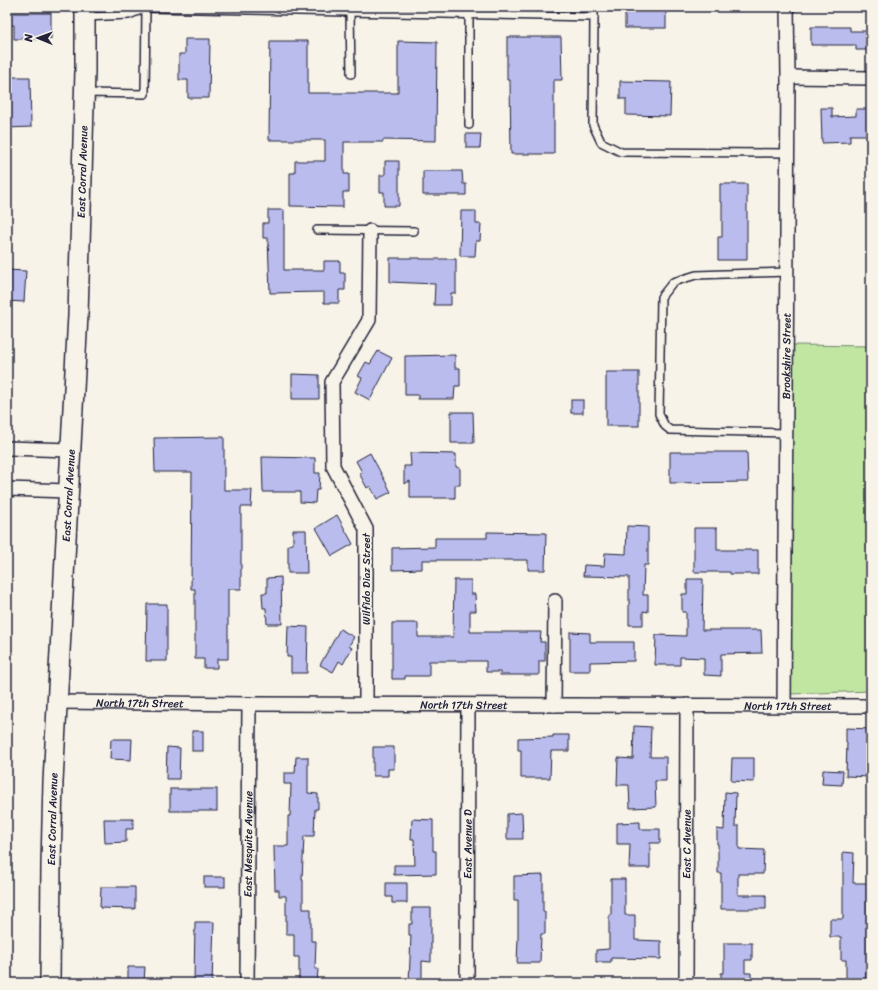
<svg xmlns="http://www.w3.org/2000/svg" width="878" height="990" font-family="Sriracha,sans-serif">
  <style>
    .green { fill: #c0e6a1; stroke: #71846e }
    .building { fill: #b9bced; stroke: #22223b }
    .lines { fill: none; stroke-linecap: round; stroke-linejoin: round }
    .lane-casing { stroke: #22223b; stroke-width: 10 }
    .street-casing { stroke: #22223b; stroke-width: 16 }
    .secondary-casing { stroke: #22223b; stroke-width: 22 }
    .lane { stroke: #f7f3e8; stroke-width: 7 }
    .street { stroke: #f7f3e8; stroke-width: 13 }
    .secondary { stroke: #f7f3e8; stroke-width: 19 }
    .labels { text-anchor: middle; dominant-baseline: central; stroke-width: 3.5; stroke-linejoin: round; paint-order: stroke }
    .street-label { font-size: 11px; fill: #22223b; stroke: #f7f3e8 }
  </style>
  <rect width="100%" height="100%" fill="#f7f3e8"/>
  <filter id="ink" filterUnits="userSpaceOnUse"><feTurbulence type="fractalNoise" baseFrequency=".025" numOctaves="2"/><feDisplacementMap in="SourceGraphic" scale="8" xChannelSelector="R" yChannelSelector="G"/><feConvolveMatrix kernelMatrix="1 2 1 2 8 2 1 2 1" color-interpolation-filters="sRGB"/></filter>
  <g filter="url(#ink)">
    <polygon class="green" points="793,345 871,346 871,691 791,694"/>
    <g class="building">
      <rect x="625" y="7" width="41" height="21"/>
      <polygon points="7,13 51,13 51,39 14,39 14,25 7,25"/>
      <polygon points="811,27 850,27 850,31 871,31 871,50 856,50 856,45 811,45"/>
      <polygon points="507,37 561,37 562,80 554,80 554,154 511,154 510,80 507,80"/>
      <polygon points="185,39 210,39 209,98 188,98 188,80 179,80 179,54 185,54"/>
      <polygon points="270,41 308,41 308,93 398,93 398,41 437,42 436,141 383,140 383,142 344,142 344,174 349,174 349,192 343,192 343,207 290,206 290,173 295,173 295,161 325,161 325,140 269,140"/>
      <polygon points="7,77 30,77 31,127 7,128"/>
      <polygon points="620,81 671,82 670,116 626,115 626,99 620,99"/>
      <polygon points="821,108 832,108 832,117 856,116 856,109 871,109 871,135 850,135 850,142 822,143"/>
      <polygon points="466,134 481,134 480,148 466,148"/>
      <polygon points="385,161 399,161 399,206 384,206 384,192 380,192 380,175 385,175"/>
      <polygon points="423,171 462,171 463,184 466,184 466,195 423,195"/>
      <polygon points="720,184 747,184 747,260 718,260 718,237 722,237 722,202 720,202"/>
      <polygon points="268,210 284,210 284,270 324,270 324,261 340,261 340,273 345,273 345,290 339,290 339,303 324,303 324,292 270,293 268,238 263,238 263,223 268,223"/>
      <polygon points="461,211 476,211 476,224 481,224 480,241 476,241 475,256 460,256"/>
      <polygon points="390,258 420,258 420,259 456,259 456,293 451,293 451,305 434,305 435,284 390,282"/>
      <polygon points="7,270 26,271 24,302 7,301"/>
      <polygon points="378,351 392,358 370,400 355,392 362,378 358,376 366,362 370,364"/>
      <polygon points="455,355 455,368 460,368 460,386 455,386 454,399 418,399 418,395 405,395 405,356"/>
      <rect x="606" y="372" width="33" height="54"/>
      <polygon points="292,374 319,375 319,399 292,399"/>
      <rect x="571" y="400" width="12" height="13"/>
      <polygon points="451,412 473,412 474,443 451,443"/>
      <polygon points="224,437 224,490 252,490 251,507 241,507 241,589 228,589 228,659 217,659 217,668 204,668 204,659 195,659 195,589 191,589 192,472 155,472 154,438"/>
      <polygon points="670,452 747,452 748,482 670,483"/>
      <polygon points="370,453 391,492 377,499 370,486 367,488 359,473 362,472 356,461"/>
      <polygon points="410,453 456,454 456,467 460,468 460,485 455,485 455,498 410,498 410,481 404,484 404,466 411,466"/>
      <polygon points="262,457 315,458 315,473 320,473 319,490 316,490 315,503 300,502 300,492 263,492"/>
      <polygon points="337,515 353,544 332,556 316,528"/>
      <polygon points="627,526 648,527 648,565 644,565 643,595 648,595 648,612 643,611 643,625 629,625 629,577 583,576 584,565 604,566 605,553 626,554"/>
      <polygon points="694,528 717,528 717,550 758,550 758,574 730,574 730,572 694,572"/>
      <polygon points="293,530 306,530 307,573 288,573 288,545 293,544"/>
      <polygon points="487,532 546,533 545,570 528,570 528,560 422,560 422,569 392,570 392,548 435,547 435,538 487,538"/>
      <polygon points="281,577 282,624 267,624 266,608 263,608 262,593 267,593 267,578"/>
      <polygon points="687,579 703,579 702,630 761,630 762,653 721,654 721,676 704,675 704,658 680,657 680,665 655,665 656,635 686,636 686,612 682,612 682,594 687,594"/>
      <polygon points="454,580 471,580 471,594 475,594 476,611 470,611 470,632 541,632 540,642 545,642 545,661 539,661 539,675 500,675 500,672 486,672 486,661 429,661 429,676 405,676 405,679 392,679 392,623 418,623 418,637 453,637"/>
      <polygon points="147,604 167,604 167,661 146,661"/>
      <polygon points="288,626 308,627 307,673 291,673 291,657 287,657"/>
      <polygon points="340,629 354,637 349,646 352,648 343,664 339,661 333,672 320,665"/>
      <polygon points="570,632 590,633 590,642 634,642 634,661 590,662 590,671 570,671"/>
      <polygon points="634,726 651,727 650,757 666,757 666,781 655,781 656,807 630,808 629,785 617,785 618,758 633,759"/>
      <polygon points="846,728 871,729 871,777 846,776 847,742 846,742"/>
      <rect x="192" y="731" width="11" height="20"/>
      <polygon points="553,735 569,735 569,751 551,751 550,778 521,778 521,750 518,750 518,738 553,737"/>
      <polygon points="111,739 132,739 131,760 110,759"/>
      <polygon points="167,747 180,748 179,779 166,779"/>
      <polygon points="373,747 394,747 394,769 388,769 388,776 373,776"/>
      <polygon points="296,757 308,757 308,793 318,794 318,809 315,809 314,836 304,836 302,880 303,880 303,909 311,909 311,941 316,941 315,969 318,969 317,983 299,983 299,957 294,957 294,934 286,934 286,896 279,896 279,890 275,890 274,846 288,846 288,816 290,816 291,784 284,784 284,773 295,773"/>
      <polygon points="732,758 754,758 754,782 731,781"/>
      <polygon points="823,770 843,771 842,785 822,784"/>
      <rect x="170" y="789" width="47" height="22"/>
      <polygon points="725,792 736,793 735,826 739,826 739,849 764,850 763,874 738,874 738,895 766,895 766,909 721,909 721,873 718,873 718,844 717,844 717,829 724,830"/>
      <polygon points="522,813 523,839 507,839 507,814"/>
      <polygon points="104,819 133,819 133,829 126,829 126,842 105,843"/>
      <polygon points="412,819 433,820 433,851 436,851 436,874 394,875 394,865 415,865 414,839 411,839"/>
      <polygon points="640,822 640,829 660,829 660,843 650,843 650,868 629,868 630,844 617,844 617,823"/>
      <polygon points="843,852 854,853 853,883 868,883 868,919 870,919 871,967 866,967 866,983 846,983 846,960 841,960 841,937 830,937 830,919 843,919"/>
      <polygon points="543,875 543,912 545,912 545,934 541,934 540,963 517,963 518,938 518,900 514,900 514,876"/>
      <rect x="204" y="877" width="21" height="10"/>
      <polygon points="611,879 625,879 625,915 635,915 635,940 661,941 661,959 611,958 611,962 596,962 596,950 609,949 609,915 611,915"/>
      <polygon points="386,883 407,883 407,903 392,903 392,897 386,897"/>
      <polygon points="101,887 135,887 135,909 100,908"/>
      <polygon points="412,908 431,908 431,962 422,961 422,983 409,983 411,935 409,935 409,924 412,924"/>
      <polygon points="195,922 214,922 212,983 194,983"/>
      <polygon points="724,943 752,943 752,960 745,960 745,973 751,973 751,983 721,983 721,973 724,973"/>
      <polygon points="128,967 145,967 144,983 128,983"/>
    </g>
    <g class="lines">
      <defs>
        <g id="lane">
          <polyline points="350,12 351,74"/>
          <polyline points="469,14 469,125"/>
          <polyline points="85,17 129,15 146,8 594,17 593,125 601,142 621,152 788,153"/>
          <polyline points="594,17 594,7"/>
          <polyline points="85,93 145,94 146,8"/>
          <polyline points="317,230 414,231"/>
          <polyline points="786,433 670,430 665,426 659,414 661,297 673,282 696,275 787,272"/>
        </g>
        <g id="street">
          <polyline points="788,77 871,78"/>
          <polyline points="7,448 70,450"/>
          <polyline points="7,489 68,491"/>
          <path id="s1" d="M57 702 249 704 871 706"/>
          <polyline points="366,705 366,529 333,466 332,382 369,320 370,231"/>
          <polyline points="554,705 555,601"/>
          <path id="s2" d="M784 706 788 77 787 7"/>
          <path id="s3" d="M247 983 249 704"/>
          <path id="s4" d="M467 983 468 705"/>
          <path id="s5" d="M686 983 687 705"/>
        </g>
        <g id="secondary">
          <path id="s6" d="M50 983 51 864 53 782 78 315 85 71V7"/>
        </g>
      </defs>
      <use href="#lane" class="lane-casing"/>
      <use href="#street" class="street-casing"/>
      <use href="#secondary" class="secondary-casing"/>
      <use href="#lane" class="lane"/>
      <use href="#street" class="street"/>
      <use href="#secondary" class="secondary"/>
    </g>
  </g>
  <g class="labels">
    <g class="street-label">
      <text stroke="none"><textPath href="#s6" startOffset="812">East Corral Avenue</textPath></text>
      <text stroke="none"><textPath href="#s2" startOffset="350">Brookshire Street</textPath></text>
      <text stroke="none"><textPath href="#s6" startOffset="488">East Corral Avenue</textPath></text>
      <text transform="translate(366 579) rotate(-90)">Wilfido Diaz Street</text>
      <text stroke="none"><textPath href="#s1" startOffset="83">North 17th Street</textPath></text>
      <text stroke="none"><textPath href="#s1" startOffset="407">North 17th Street</textPath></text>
      <text stroke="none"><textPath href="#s1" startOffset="731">North 17th Street</textPath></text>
      <text stroke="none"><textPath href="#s6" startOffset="164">East Corral Avenue</textPath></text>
      <text stroke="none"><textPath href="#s3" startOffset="139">East Mesquite Avenue</textPath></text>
      <text stroke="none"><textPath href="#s4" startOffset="139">East Avenue D</textPath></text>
      <text stroke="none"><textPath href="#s5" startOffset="139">East C Avenue</textPath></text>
    </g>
  </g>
  <rect width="878" height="990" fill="none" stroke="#f7f3e8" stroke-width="24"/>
  <rect x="12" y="12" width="854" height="966" fill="none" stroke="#22223b" stroke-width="1.5" filter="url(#ink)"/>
  <g transform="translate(38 38) rotate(271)" stroke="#f7f3e8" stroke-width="3" paint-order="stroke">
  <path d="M0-3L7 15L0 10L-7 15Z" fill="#22223b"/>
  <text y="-6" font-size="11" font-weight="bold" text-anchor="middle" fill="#22223b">N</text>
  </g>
</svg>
